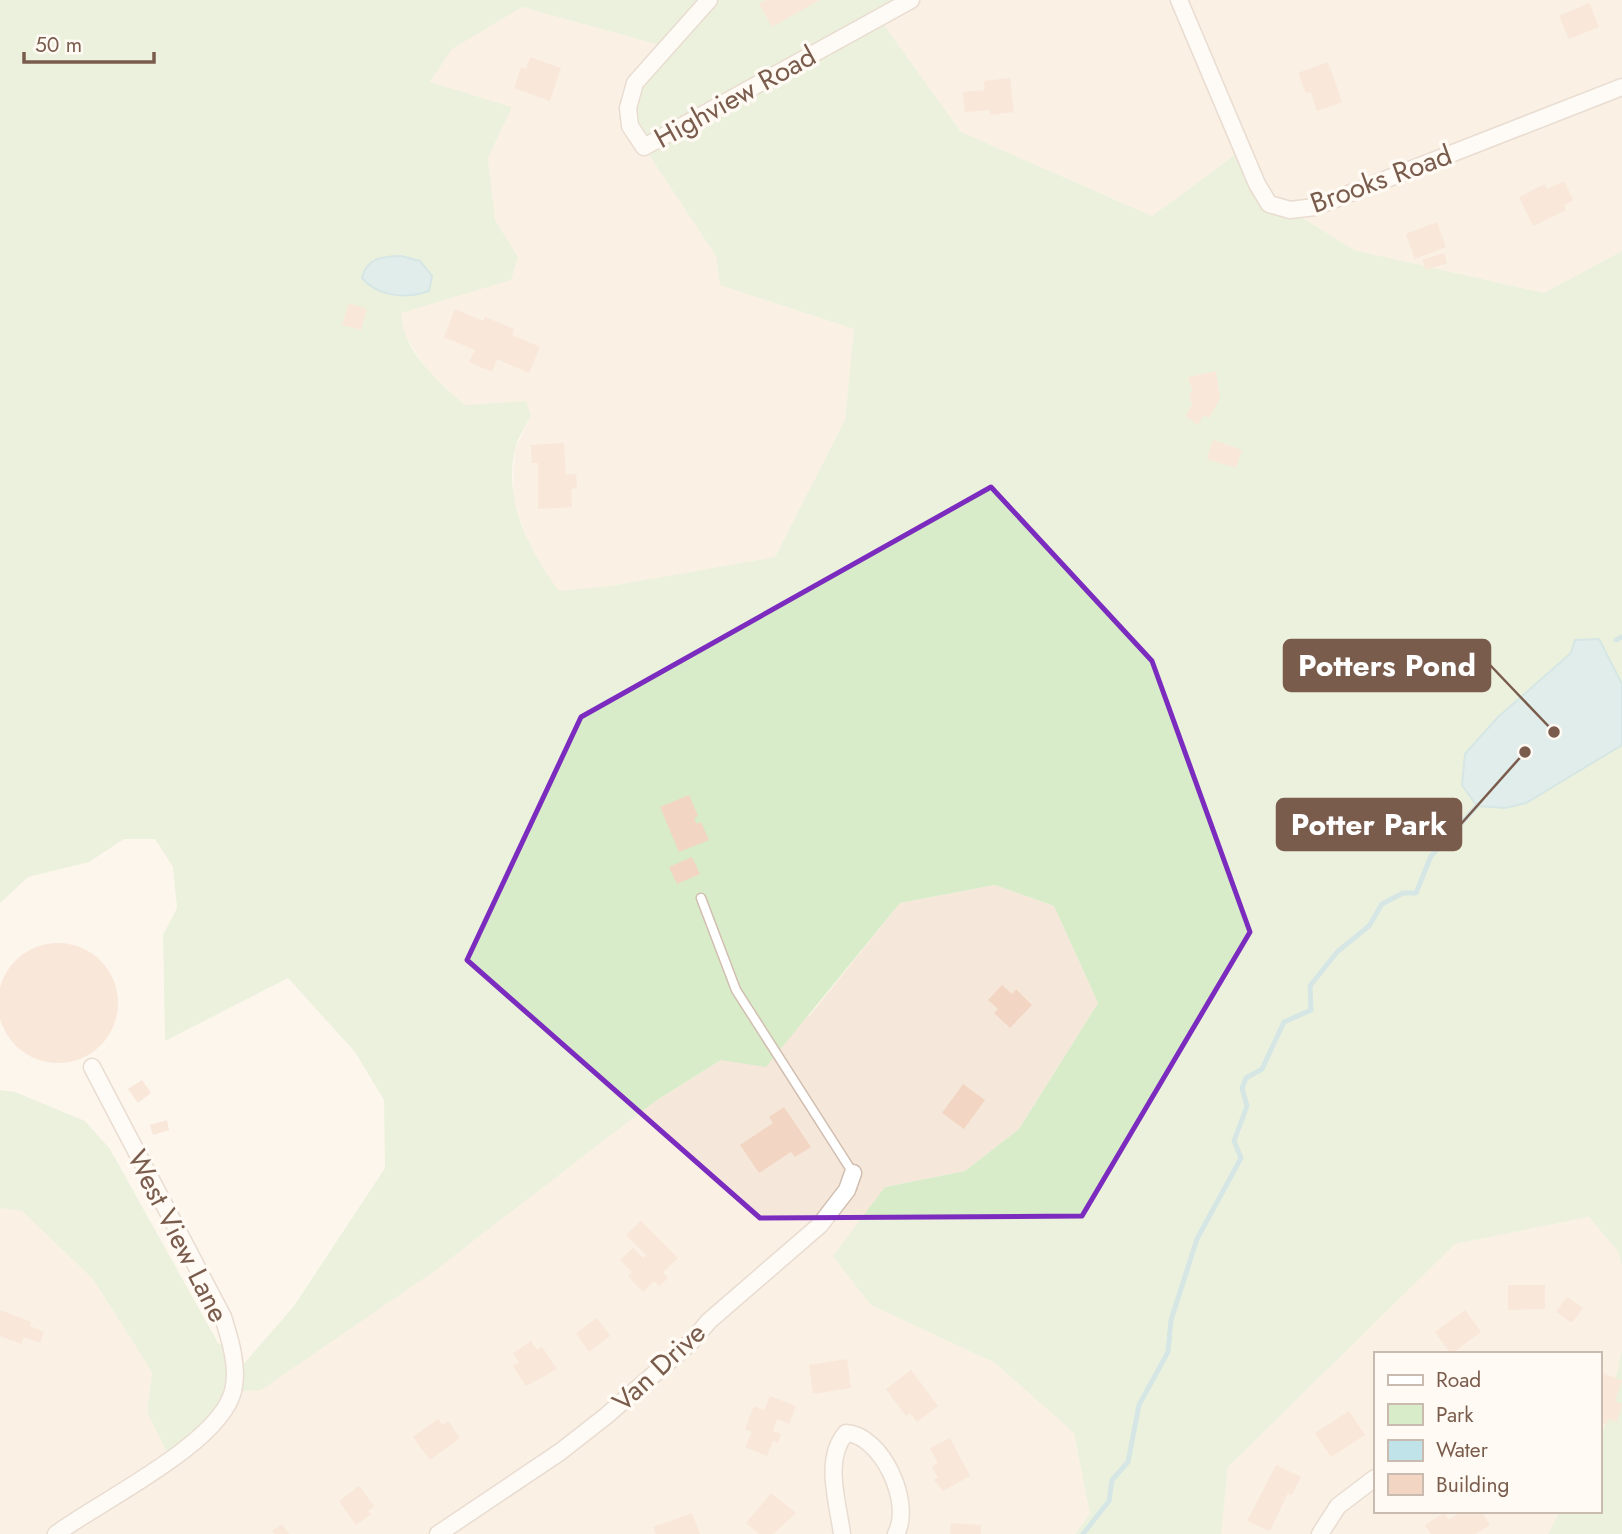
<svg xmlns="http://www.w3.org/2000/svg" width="1622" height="1534" font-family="Jost,sans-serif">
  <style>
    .residential { fill: #f5e8da }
    .green { fill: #d8ecc9; fill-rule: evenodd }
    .water { fill: #bfe3e8; stroke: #a5d3da; stroke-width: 2 }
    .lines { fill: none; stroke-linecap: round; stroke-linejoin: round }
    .stream { stroke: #a5d3da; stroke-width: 5 }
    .building { fill: #f3d5c3 }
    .service-casing { stroke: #d1beb0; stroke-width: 11 }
    .minor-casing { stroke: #d1beb0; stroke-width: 19 }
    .service { stroke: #fff; stroke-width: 8 }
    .minor { stroke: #fff; stroke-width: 16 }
    .marked { fill: none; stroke: #7b2cbf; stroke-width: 5; stroke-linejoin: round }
    .labels { text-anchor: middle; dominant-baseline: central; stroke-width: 7; stroke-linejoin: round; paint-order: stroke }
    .street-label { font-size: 28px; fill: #7a5c4d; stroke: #fffaf3 }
    .leader { fill: none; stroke: #7a5c4d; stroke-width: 2.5 }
    .callout-dot { fill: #7a5c4d; stroke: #fffaf3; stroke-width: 2.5 }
    .callout { fill: #7a5c4d; stroke: #7a5c4d; stroke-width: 2.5 }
    .callout-label { font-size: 30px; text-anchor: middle; font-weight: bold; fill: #fff }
  </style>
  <rect width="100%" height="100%" fill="#fdf6ec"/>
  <g class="residential">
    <polygon points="911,0 1622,0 1622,251 1544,293 1354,250 1290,210 1269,204 1240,151 1152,216 961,132 879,18"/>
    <polygon points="522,7 668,47 630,126 716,256 720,285 854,329 845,420 775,557 610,586 559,592 534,558 513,497 515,450 531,415 526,401 465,405 428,371 402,331 400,313 511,279 518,257 495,220 488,158 512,107 430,83 452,48"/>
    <polygon points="995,885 1054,906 1098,1003 1019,1129 965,1171 885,1187 871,1305 995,1363 1074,1433 1090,1514 1075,1534 0,1534 0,1208 22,1211 93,1279 152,1372 147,1412 233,1392 433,1272 654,1102 721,1060 810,1015 900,903"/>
    <polygon points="1589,1217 1619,1253 1622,1267 1622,1350 1605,1426 1599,1438 1599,1354 1375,1354 1375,1511 1560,1511 1548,1534 1221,1534 1228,1467 1455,1244"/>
  </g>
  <g class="green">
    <path d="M0 0H911L879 18 961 132 1152 216 1240 151 1269 204 1290 210 1354 250 1544 293 1622 251V1267L1619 1253 1589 1217 1455 1244 1228 1467 1221 1534H1075L1090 1514 1074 1433 995 1363 871 1305 833 1256 885 1187 965 1171 1019 1129 1098 1003 1054 906 995 885 900 903 766 1067 721 1060 654 1102 433 1272 261 1390 233 1392 171 1460 147 1412 152 1372 93 1279 22 1211 0 1208V1090L15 1092 85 1121 110 1149 218 1343 232 1351 234 1375 294 1306 385 1168 384 1100 355 1052 288 978 165 1041 163 935 177 908 173 867 155 839H124L89 862 28 877 0 903ZM522 7 667 47 628 108 630 126 716 256 720 285 854 329 845 420 775 557 610 586 559 591C530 552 503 501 515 450 517 438 526 426 531 415L526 401 465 405C437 380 403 352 401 313L511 280 518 257 495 220 488 158 512 107 430 82 452 49Z"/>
    <polygon points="1622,1350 1622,1534 1548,1534 1560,1511 1599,1511 1599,1438 1605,1426"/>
  </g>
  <g class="water">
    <path d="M401 256 420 261 432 276 429 291C407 299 378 297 362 278 367 257 382 257 401 256Z"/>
    <polygon points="1599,639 1622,684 1622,745 1526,803 1505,808 1477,806 1462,785 1465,754 1497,718 1571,653 1575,640"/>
  </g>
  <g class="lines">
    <g class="stream">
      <polyline points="1616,640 1622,637"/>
      <polyline points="1083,1534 1109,1501 1112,1480 1128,1462 1139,1405 1168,1352 1171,1320 1197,1239 1241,1158 1234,1141 1247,1106 1242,1088 1246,1078 1262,1069 1284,1022 1311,1010 1310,986 1337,952 1369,926 1382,904 1403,893 1416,893 1431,856 1477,806"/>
    </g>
  </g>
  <g class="building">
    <polygon points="766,0 820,0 772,27 759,4"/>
    <polygon points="1589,3 1599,27 1569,39 1559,16"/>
    <polygon points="530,57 561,68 550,101 514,88 521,67 526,69"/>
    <polygon points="1328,62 1342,102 1317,111 1311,92 1306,93 1298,73"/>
    <polygon points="1010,78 1014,112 990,115 990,110 965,112 963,92 985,90 984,81"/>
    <polygon points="1564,181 1573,200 1564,205 1566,210 1533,226 1519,197 1545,184 1547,189"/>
    <polygon points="1437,222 1446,247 1415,259 1406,234"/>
    <polygon points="1444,253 1447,263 1426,270 1422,260"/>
    <polygon points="349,303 367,309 361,330 342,325"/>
    <polygon points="455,309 483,321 485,317 514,329 512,335 540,347 529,373 497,359 492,372 469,362 475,350 444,337"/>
    <polygon points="1216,371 1220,399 1209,418 1204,415 1198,425 1185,416 1192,405 1189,393 1193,392 1188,377"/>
    <polygon points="1213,440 1242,450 1236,468 1207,459"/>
    <polygon points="564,443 566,475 576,474 577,488 571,489 572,507 538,509 538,463 532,463 531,445"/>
    <polygon points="689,795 698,816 694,818 697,824 701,822 709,840 679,852 660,807"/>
    <polygon points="692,857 700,874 677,884 669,867"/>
    <circle cx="58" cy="1003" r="60"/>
    <polygon points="1002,985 1012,994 1016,989 1032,1005 1010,1028 994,1013 998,1009 988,1000"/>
    <polygon points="142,1080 151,1093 138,1103 128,1089"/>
    <polygon points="963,1084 985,1100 964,1129 942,1113"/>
    <polygon points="784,1107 811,1147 795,1157 791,1152 759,1173 740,1145 773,1123 769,1117"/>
    <polygon points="167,1120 169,1130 153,1135 150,1125"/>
    <polygon points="641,1221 678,1258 663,1272 668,1278 659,1286 654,1281 643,1292 628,1276 632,1272 620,1260 633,1248 643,1258 646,1255 626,1235"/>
    <polygon points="1508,1285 1545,1285 1545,1309 1508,1310"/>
    <polygon points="1567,1297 1583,1308 1572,1323 1556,1312"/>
    <polygon points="0,1310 31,1322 30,1326 44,1332 40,1343 24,1337 21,1344 0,1336"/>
    <polygon points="1465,1310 1481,1332 1451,1354 1435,1332"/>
    <polygon points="597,1318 610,1336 589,1352 576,1333"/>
    <polygon points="531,1341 537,1350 542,1347 557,1369 526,1386 513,1366 519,1362 513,1353"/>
    <polygon points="847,1359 851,1388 813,1394 809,1365"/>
    <polygon points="911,1370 938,1406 917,1422 910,1413 906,1416 886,1389"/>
    <polygon points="1599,1371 1622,1381 1615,1401 1622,1404 1617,1422 1609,1419 1606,1425 1599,1422"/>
    <polygon points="770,1396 796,1406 789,1424 777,1419 773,1431 781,1434 778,1443 773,1441 767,1456 745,1447 752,1432 745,1429 754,1406 764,1410"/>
    <polygon points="1349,1411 1365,1435 1331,1457 1315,1433"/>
    <polygon points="438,1419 443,1425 448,1421 460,1438 430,1460 413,1437"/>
    <polygon points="950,1438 970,1476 943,1491 934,1480 938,1478 932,1467 938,1463 930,1448"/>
    <polygon points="1276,1465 1301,1477 1292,1495 1288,1493 1270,1531 1247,1521"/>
    <polygon points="359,1486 374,1506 368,1511 371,1514 356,1525 339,1501"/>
    <polygon points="771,1493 796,1513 773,1534 759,1534 746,1523"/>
    <polygon points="1462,1511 1481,1511 1490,1525 1475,1534 1431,1534 1425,1525 1444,1513 1449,1520"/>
    <polygon points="692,1513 700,1534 656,1534 653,1527"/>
    <polygon points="951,1523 981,1525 981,1534 950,1534"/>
    <polygon points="282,1524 289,1534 274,1534 272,1531"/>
  </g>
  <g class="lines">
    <defs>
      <polyline id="service" points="701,898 736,990 853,1173"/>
      <g id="minor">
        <polyline points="709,0 635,83 628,108 630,126 644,147 911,0"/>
        <polyline points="1179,0 1257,184 1269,204 1290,210 1315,207 1622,87"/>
        <path d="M56 1534C100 1501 220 1444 233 1391 239 1368 230 1339 223 1317L92 1067"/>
        <polyline points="438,1534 560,1452 606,1416 691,1342 709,1321 820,1225 847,1190 853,1173"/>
        <path d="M842 1534C838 1503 823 1459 846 1433 882 1435 913 1503 896 1534"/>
        <polyline points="1320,1534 1338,1506 1375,1478"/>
      </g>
    </defs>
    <use href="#service" class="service-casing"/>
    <use href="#minor" class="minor-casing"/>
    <use href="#service" class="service"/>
    <use href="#minor" class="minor"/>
  </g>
  <path d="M0 0H1622V1534H0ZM991 487 1152 661 1250 932 1082 1216 760 1218 467 960 581 717Z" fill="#fdf6ec" fill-opacity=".55" fill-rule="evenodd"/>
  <path class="marked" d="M991 487 1152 661 1250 932 1082 1216 760 1218 467 960 581 717Z"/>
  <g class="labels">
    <g class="street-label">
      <text transform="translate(735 97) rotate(-29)">Highview Road</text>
      <text transform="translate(1381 179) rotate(-20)">Brooks Road</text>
      <text transform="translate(178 1236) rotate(63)">West View Lane</text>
      <text transform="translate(659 1367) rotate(-43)">Van Drive</text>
    </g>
  </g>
  <path class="leader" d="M1554 732L1490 665M1525 752L1461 824"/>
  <g class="callout-dot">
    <circle cx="1554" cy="732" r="7"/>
    <circle cx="1525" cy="752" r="7"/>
  </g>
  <g class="callout">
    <rect x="1284" y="640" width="206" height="51" rx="7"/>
    <rect x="1277" y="799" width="184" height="51" rx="7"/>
  </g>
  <g class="callout-label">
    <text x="1387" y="676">Potters Pond</text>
    <text x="1369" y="835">Potter Park</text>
  </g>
  <rect x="1374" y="1352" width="228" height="161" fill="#fffaf3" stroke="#cabbb1" stroke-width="2"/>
  <rect x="1388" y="1375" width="35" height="10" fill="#ffffff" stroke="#cabbb1" stroke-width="2"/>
  <text x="1436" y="1387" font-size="21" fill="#7a5c4d">Road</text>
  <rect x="1388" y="1404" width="35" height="21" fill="#d8ecc9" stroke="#cabbb1" stroke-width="2"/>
  <text x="1436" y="1422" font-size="21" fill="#7a5c4d">Park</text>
  <rect x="1388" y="1440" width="35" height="21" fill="#bfe3e8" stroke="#cabbb1" stroke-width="2"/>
  <text x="1436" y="1457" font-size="21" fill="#7a5c4d">Water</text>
  <rect x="1388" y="1474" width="35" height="21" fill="#f3d5c3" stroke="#cabbb1" stroke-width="2"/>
  <text x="1436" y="1492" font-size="21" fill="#7a5c4d">Building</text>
  <path d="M24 52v10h130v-10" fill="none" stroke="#7a5c4d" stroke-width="3.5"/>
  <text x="35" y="52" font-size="21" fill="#7a5c4d" stroke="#fffaf3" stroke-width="5" paint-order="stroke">50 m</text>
</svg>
